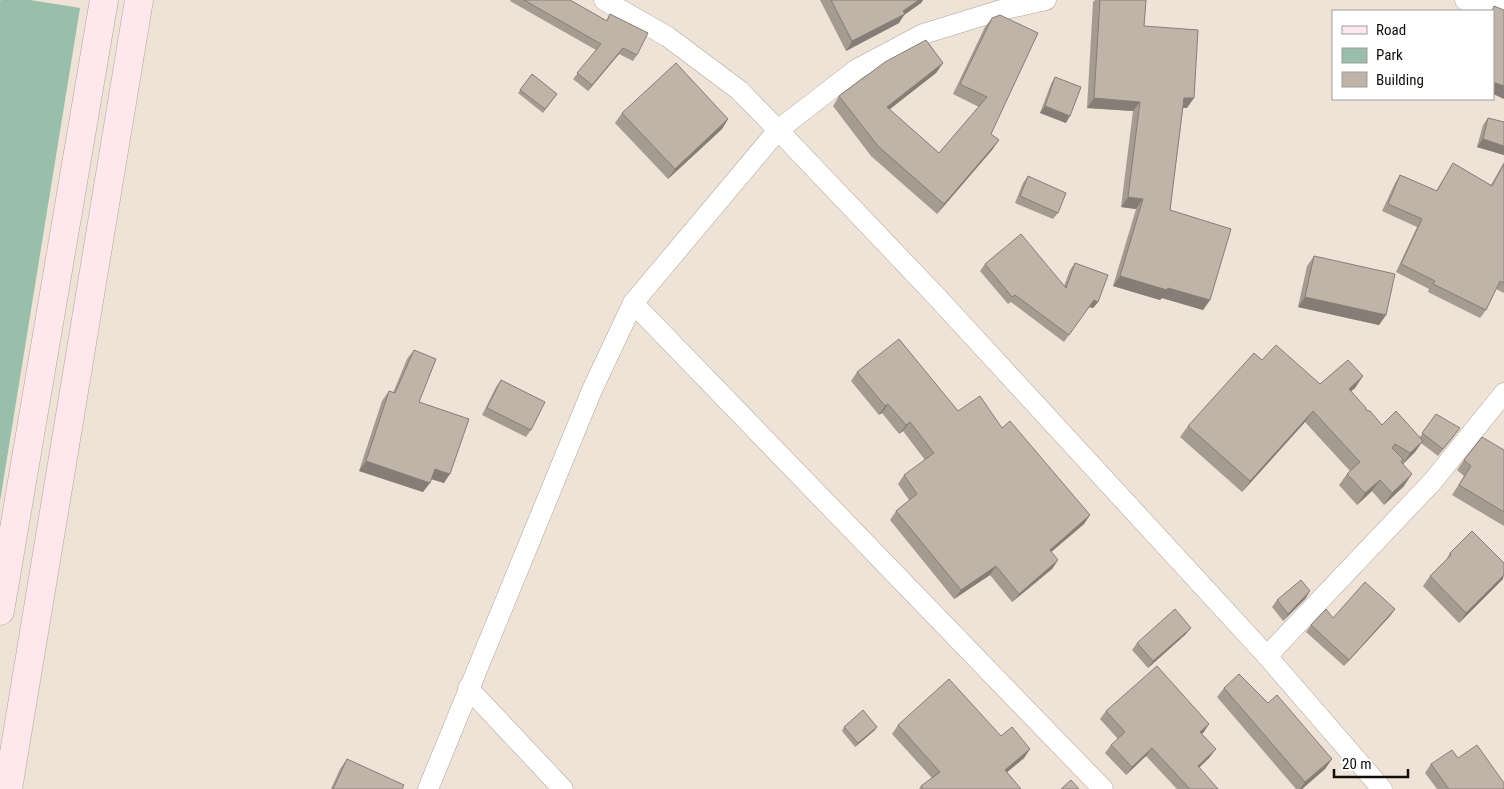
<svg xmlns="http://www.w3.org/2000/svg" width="1504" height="789" font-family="'Roboto Condensed',sans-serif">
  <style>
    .green { fill: #99bea9 }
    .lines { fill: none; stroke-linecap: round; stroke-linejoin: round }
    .street-casing { stroke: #b0a49a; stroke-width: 21 }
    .secondary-casing { stroke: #b0a49a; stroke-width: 29 }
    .street { stroke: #fff; stroke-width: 20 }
    .secondary { stroke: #fee8ed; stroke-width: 28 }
    .wall { fill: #a59b91 }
    .shaded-wall { fill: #867e76 }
    .building { fill: #c0b4a9; stroke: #867e76 }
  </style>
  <rect width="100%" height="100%" fill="#efe2d7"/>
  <polygon class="green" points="1,0 30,0 80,8 0,501 0,1"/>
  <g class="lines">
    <defs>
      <g id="street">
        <polyline points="604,0 668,37 739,90 778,130 936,296 1267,656 1382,789"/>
        <polyline points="1465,0 1481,2 1504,8"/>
        <polyline points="633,303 1103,789"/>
        <polyline points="1267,656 1433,481 1504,393"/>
        <polyline points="468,688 563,789"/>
        <polyline points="428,789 592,390 633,303 778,130 857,69 923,34 1001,10 1046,0"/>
      </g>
      <g id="secondary">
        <polyline points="0,611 104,0"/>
        <polyline points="8,789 139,0"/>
      </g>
    </defs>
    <use href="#street" class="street-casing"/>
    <use href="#secondary" class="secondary-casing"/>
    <use href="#street" class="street"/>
    <use href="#secondary" class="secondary"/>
  </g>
  <g class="wall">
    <polygon points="511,0 570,0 606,21 610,14 637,55 633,61 619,54 588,91 573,79 596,50 510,1"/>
    <polygon points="820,0 923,0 921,3 904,15 899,23 846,51"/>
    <polygon points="1095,0 1146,0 1144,26 1187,108 1183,108 1170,210 1210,300 1203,310 1162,298 1160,300 1113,286 1136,209 1121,207 1133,111 1087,108 1093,2"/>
    <polygon points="992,18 991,134 999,140 992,150 937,214 871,156 833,106 839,96 943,63 936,73 889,109 939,153 979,107 953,94 985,27"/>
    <polygon points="532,74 557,94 543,113 518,93"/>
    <polygon points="1055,77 1066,123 1040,113 1051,84"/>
    <polygon points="622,113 728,119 722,129 668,179 615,123"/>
    <polygon points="1488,118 1504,122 1504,155 1477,147 1483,125"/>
    <polygon points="1504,162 1504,293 1496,289 1486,310 1480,318 1428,292 1429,289 1396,272 1417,227 1382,211 1395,183 1400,175 1436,191 1453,163 1491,185"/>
    <polygon points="1028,176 1058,213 1053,219 1015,203 1023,183"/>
    <polygon points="1314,256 1386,315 1379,325 1298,307 1307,266"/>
    <polygon points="1075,263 1098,302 1093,308 1089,307 1064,342 1011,302 1008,304 980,271 985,264 1064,286 1070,270"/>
    <polygon points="414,350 419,402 444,483 431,479 423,492 359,471 382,401 389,391 393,393 407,359"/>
    <polygon points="1262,360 1320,384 1363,376 1355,388 1351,391 1366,410 1382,425 1420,437 1436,414 1455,435 1438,456 1421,443 1415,452 1403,464 1404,486 1384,505 1372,491 1357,505 1339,485 1347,474 1350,471 1305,422 1242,492 1180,437 1188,426"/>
    <polygon points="857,372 1002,428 1090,515 1084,524 1051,552 1058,560 1052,569 1012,602 990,575 954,599 890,520 896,511 909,500 898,484 904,475 925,460 903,431 899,434 882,413 879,415 851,381"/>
    <polygon points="501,380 531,430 526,437 482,415 496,387"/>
    <polygon points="1504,450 1504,526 1452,495 1464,476 1457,470 1464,460"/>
    <polygon points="1450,553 1503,579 1459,623 1423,586 1430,576 1444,563"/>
    <polygon points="1306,598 1283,621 1272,607 1277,600"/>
    <polygon points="1395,609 1390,616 1344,666 1306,632 1311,625 1333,618"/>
    <polygon points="1186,634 1148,668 1132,650 1137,643"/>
    <polygon points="1224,688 1332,759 1325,769 1302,789 1296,789 1217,697"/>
    <polygon points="1106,711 1209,724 1202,734 1210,757 1199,768 1218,789 1177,789 1146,756 1126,775 1105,753 1111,745 1118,739 1100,719"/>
    <polygon points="898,725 1001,736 1030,749 1024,758 1007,772 1021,789 919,789 921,786 932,778 892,734"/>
    <polygon points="844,727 875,730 855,747 842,731"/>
    <polygon points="1458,758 1504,789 1437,789 1425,773 1431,764"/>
    <polygon points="347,759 402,789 331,789 340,769"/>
  </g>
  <g class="shaded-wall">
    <polygon points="919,0 923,0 921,3 904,15 899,23 846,51 852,41 903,11"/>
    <polygon points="623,48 619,54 588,91 592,85"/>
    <polygon points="943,63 936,73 880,117 887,107"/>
    <polygon points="1493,82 1504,86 1504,99 1493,94"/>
    <polygon points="1094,98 1140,102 1133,111 1087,108"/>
    <polygon points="1184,98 1194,98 1187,108 1177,107"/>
    <polygon points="1045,106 1070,116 1066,123 1040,113"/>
    <polygon points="728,119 722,129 668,179 675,169"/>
    <polygon points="1483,139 1504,146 1504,155 1477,147"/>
    <polygon points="999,140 992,150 937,214 944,204"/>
    <polygon points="1128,197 1143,199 1136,209 1121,207"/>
    <polygon points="1120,276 1168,288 1210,300 1203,310 1162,298 1160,300 1113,286"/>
    <polygon points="1305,297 1386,315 1379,325 1298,307"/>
    <polygon points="1094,300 1098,302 1093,308 1089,307 1064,342"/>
    <polygon points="1363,376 1355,388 1341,400 1349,389"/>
    <polygon points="888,404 882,413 879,415 885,406"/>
    <polygon points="1313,411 1305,422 1242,492 1250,481"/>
    <polygon points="910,422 903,431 899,434 906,425"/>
    <polygon points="1423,441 1415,452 1402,465 1410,453"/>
    <polygon points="366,461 430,483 423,492 359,471"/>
    <polygon points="435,469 450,474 444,483 428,478"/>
    <polygon points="1412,474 1404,486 1384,505 1392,493"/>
    <polygon points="1380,480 1372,491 1357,505 1365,493"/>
    <polygon points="1090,515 1084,524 1043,559 1050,550"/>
    <polygon points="1058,560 1052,569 1012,602 1019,594"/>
    <polygon points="996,566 990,575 954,599 961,590"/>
    <polygon points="1504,575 1503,579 1459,623 1466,613"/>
    <polygon points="1310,591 1306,598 1283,621 1288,614"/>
    <polygon points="1395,609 1390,616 1344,666 1349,660"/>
    <polygon points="1191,628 1186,634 1148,668 1153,661"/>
    <polygon points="1209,724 1204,732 1195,740 1200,732"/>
    <polygon points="877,727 875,730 855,747 858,743"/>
    <polygon points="1152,748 1146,756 1126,775 1132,767"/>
    <polygon points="1030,749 1024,758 999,779 1005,770"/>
    <polygon points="1216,749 1210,757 1192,774 1198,766"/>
    <polygon points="1332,759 1325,769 1302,789 1300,789 1305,782"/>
  </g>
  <g class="building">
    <polygon points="524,0 570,0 607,21 610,14 648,33 637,55 623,48 592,85 577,73 601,44"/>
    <polygon points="831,0 919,0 903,11 905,14 852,41"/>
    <polygon points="1100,0 1146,0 1144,26 1198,30 1194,98 1184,98 1170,210 1231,229 1210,300 1168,288 1167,290 1120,276 1143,199 1128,197 1140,102 1094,98"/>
    <polygon points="1494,6 1504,10 1504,86 1493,82 1492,11"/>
    <polygon points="1000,15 1038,33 991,134 999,140 944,204 878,146 839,96 885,62 926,40 943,63 887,107 939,153 987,97 960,84 992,18"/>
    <polygon points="676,63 728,119 675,169 622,113"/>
    <polygon points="532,74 557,94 545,109 520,90"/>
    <polygon points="1055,77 1081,87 1070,116 1045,106"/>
    <polygon points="1488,118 1504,122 1504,146 1483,139"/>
    <polygon points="1453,163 1492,186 1504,164 1504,283 1500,281 1486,310 1433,284 1435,281 1401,264 1422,219 1388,204 1400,175 1437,191"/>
    <polygon points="1028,176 1066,193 1058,213 1020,196"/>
    <polygon points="1021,234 1066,288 1075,263 1108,275 1098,302 1094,300 1069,335 1015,295 1012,297 985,264"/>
    <polygon points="1314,256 1395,274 1386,315 1305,297"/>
    <polygon points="899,339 958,411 980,396 1002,428 1010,421 1090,515 1050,550 1058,560 1019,594 996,566 961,590 896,511 917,494 904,475 934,453 910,422 906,425 888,404 885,406 857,372"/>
    <polygon points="1276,345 1320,384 1348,360 1363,376 1349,389 1366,408 1366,410 1370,411 1382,425 1396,411 1423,441 1410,453 1395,444 1392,448 1403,459 1401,462 1412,474 1392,493 1380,480 1365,493 1347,474 1360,462 1313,411 1250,481 1188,426 1254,353 1262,360"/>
    <polygon points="414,350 436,359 419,402 469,419 450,474 435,469 430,483 366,461 389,391 395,393"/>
    <polygon points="501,380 545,402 531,430 487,408"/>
    <polygon points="1436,414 1460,428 1443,449 1422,433"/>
    <polygon points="1482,437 1504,450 1504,512 1459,485 1471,466 1464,460"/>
    <polygon points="1472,531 1504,563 1504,575 1466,613 1430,576 1451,555 1450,553"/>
    <polygon points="1301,580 1310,591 1288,614 1277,600"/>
    <polygon points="1365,582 1395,609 1349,660 1311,625 1326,609 1333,618"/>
    <polygon points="1175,609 1191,628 1153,661 1137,643"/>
    <polygon points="1157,666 1209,724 1200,732 1216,749 1198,766 1218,789 1190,789 1152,748 1132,767 1111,745 1125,732 1106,711"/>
    <polygon points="1239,674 1268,703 1277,695 1332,759 1305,782 1224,688"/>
    <polygon points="949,679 1001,736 1012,727 1030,749 1005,770 1021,789 923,789 921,786 940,772 898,725"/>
    <polygon points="863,710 877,727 858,743 844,727"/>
    <polygon points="1477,745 1504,783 1504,789 1449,789 1431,764 1452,750 1458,758"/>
    <polygon points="347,759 404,785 402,789 333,789"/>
    <polygon points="1071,780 1079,789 1061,789"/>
  </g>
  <rect x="1332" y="10" width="162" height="90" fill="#ffffff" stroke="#a09e9d"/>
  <rect x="1342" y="26" width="25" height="8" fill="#fee8ed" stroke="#a09e9d"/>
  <text x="1376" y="35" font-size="15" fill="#120d0a">Road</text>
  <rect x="1342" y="48" width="25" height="15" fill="#99bea9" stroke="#a09e9d"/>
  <text x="1376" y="60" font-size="15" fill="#120d0a">Park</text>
  <rect x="1342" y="72" width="25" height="15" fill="#c0b4a9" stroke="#a09e9d"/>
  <text x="1376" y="85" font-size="15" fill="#120d0a">Building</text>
  <path d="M1334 769v8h74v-8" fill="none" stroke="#120d0a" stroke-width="2.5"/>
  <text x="1342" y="769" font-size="15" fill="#120d0a" stroke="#ffffff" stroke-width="4" paint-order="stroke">20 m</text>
</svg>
